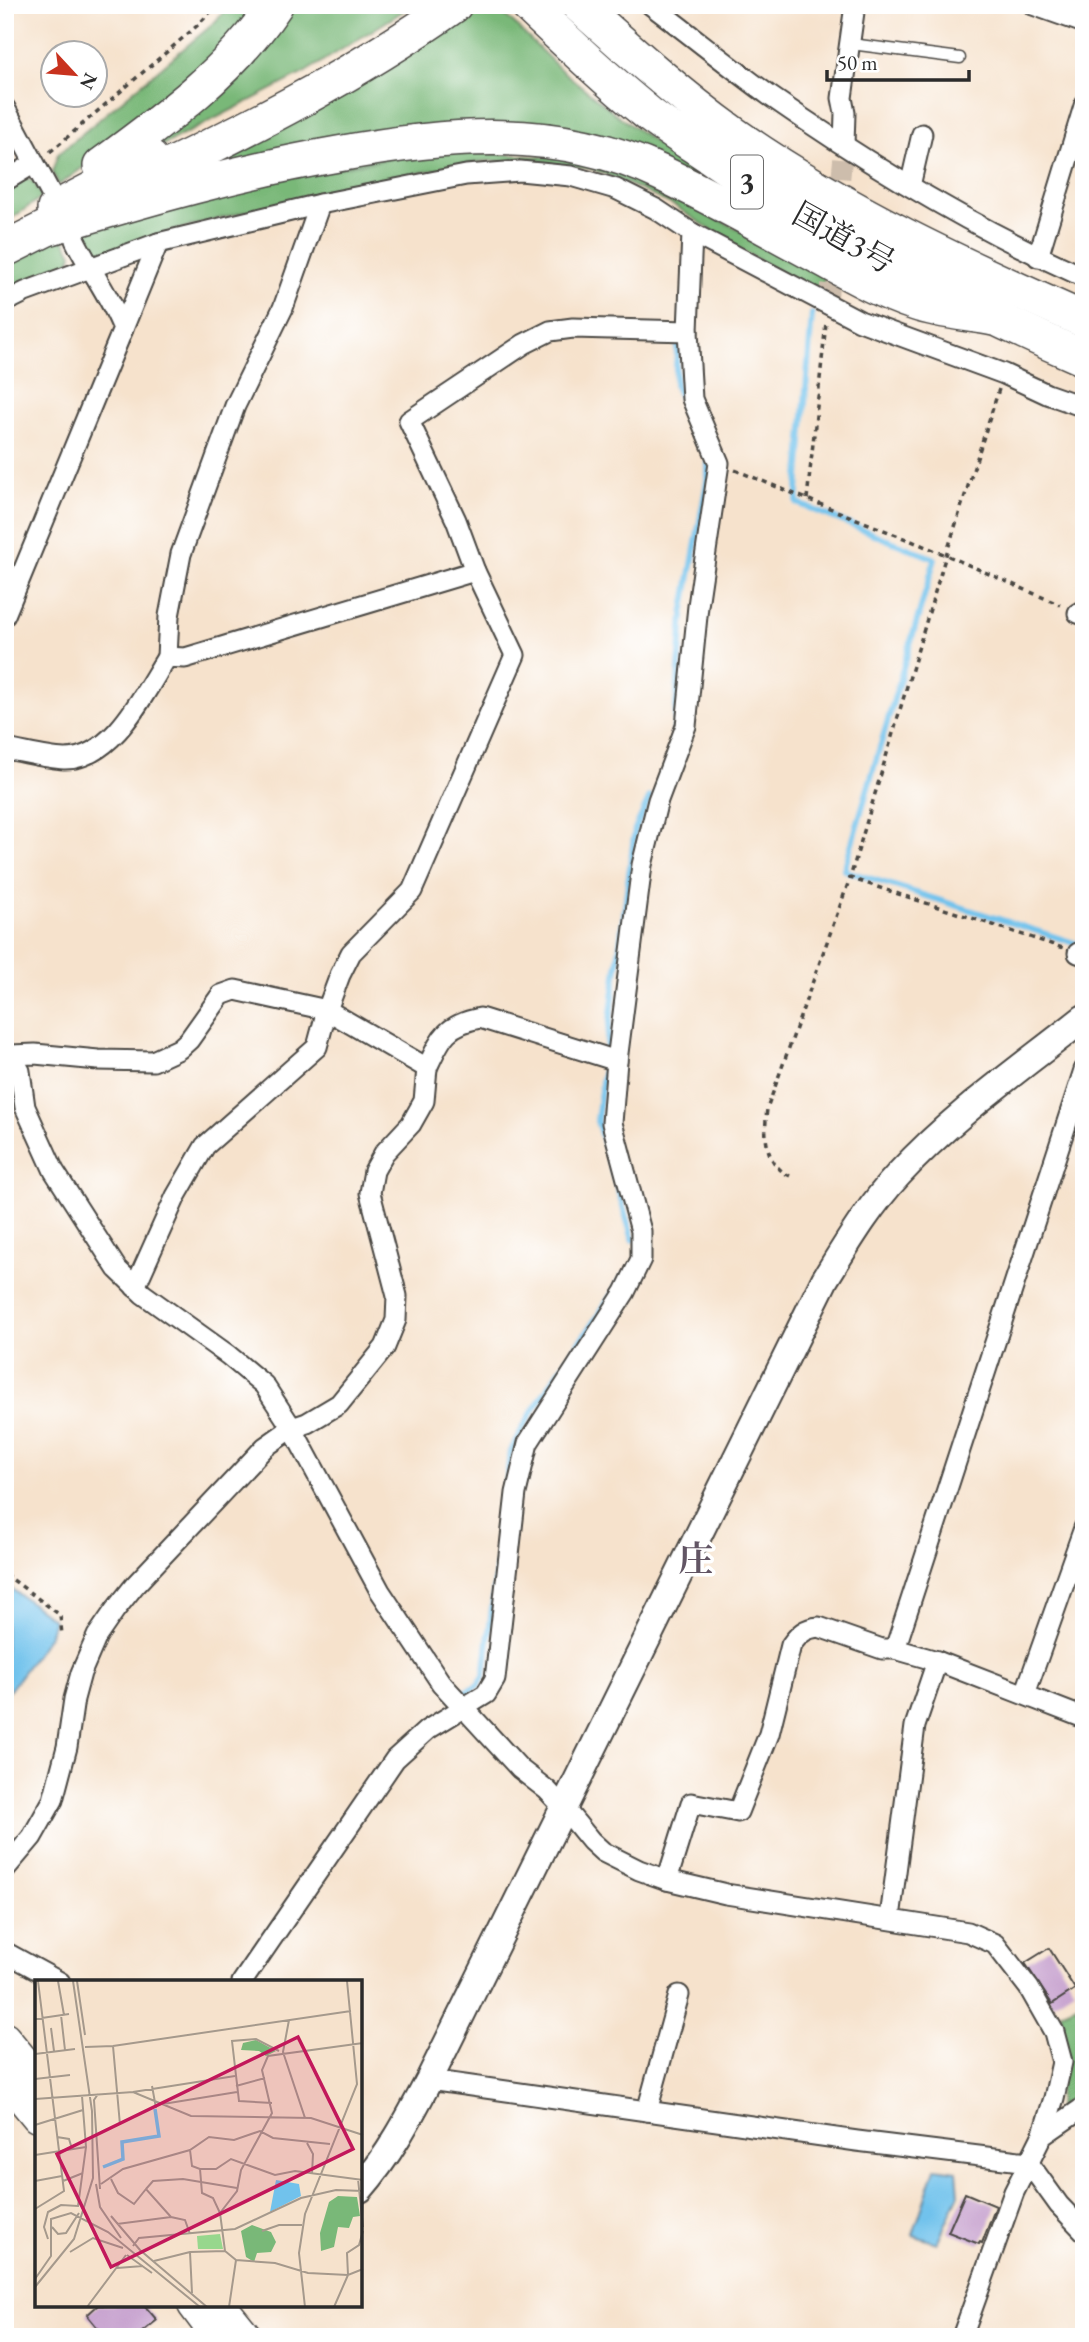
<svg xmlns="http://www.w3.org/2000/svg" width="1089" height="2342" font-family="'EB Garamond','Noto Serif JP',serif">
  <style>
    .forest { fill: #79b878; stroke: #527252; stroke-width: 2 }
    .water { fill: #71c2ec; stroke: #4e768c; stroke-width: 2 }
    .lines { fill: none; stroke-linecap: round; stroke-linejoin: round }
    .stream { stroke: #71c2ec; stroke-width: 6 }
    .building { fill: #c7a2cf }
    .street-tunnel { stroke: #cdbdac; stroke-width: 19; stroke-dasharray: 19 10; stroke-linecap: butt }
    .lane-casing { stroke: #494643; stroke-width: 13 }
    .street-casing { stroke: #494643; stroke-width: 23 }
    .secondary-casing { stroke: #494643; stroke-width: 30 }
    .primary-casing { stroke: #494643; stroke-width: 33 }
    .highway-casing { stroke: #494643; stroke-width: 38 }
    .path { stroke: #494643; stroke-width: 3.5; stroke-dasharray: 5 5; stroke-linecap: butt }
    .lane { stroke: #fff; stroke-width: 10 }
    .street { stroke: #fff; stroke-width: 19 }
    .secondary { stroke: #fff; stroke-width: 26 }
    .primary { stroke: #fff; stroke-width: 30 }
    .highway { stroke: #fff; stroke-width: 35 }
    .labels { text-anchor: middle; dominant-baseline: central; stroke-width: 7; stroke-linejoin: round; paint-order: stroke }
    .shield { fill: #fff; stroke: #6b6b6b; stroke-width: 2 }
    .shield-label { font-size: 30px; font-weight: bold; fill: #2b2b2b }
    .street-label { font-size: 32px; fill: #2b2b2b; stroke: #fff }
    .quarter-label { font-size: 35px; font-weight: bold; fill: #625564; stroke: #fff }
    .inset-river { fill: none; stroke: #71c2ec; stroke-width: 3.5 }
    .inset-road { fill: none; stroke: #a5998c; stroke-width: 2 }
    .view { fill: #c2185b; fill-opacity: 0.15; stroke: #c2185b; stroke-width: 3.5 }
    .inset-edge { fill: none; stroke: #2b2b2b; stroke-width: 3.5 }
  </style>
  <rect width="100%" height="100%" fill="#fff"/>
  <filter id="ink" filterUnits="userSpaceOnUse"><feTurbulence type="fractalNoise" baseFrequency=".0143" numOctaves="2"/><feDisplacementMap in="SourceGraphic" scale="14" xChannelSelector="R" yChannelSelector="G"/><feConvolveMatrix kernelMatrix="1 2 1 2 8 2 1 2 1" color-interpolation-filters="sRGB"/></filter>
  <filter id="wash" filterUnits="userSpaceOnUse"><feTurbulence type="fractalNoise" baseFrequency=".00686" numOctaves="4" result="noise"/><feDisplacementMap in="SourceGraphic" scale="28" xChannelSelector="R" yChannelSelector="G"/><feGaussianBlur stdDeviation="1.57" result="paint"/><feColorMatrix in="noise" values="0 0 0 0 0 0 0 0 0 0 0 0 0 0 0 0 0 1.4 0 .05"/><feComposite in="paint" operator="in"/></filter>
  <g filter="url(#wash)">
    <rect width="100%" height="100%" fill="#f6e2cc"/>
    <g class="forest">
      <polygon points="230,5 266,5 179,97 59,185 52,172 58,154 213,24"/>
      <polygon points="284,5 413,5 304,73 130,162"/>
      <polygon points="471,5 495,5 560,69 616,114 720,190 579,137 156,188 458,16"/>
      <path d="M438 150 606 161 824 274 823 287 805 286 741 250 675 206 617 179 592 169 538 161H484L336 188 158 235 101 257C90 253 85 239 81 229L189 194Z"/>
      <polygon points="24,177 34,182 42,197 5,223 5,189"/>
      <polygon points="62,235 72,254 69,265 5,292 5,259"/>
      <polygon points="1084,2002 1084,2099 1066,2114 1058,2111 1061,2012"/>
    </g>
    <g class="water">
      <polygon points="5,1584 54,1620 49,1636 5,1697"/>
      <polygon points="935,2168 957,2171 959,2194 937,2243 913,2235"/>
    </g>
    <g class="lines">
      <g class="stream">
        <polyline points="812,314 797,503 935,559 844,870 1084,946"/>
        <polyline points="678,335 675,385 693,425"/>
        <polyline points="674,734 683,614 708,476 708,458"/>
        <polyline points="633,1240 597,1121 635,829 650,797"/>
        <path d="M465 1692 478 1685 484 1676 510 1453C540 1389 588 1337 623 1276"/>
      </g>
    </g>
    <g id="blocks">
      <g class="building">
        <polygon points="1049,1948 1075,1989 1052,2004 1025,1963"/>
        <polygon points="965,2193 996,2206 982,2243 980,2242 979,2244 948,2232"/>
        <polygon points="98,2305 144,2305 157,2320 136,2337 105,2337 87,2315"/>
      </g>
    </g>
  </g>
  <g filter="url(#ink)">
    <use href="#blocks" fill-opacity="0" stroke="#494643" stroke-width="2"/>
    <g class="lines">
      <g class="street-tunnel">
        <polyline points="838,207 844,145"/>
        <polyline points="828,303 832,257"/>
      </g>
      <defs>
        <polyline id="lane" points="851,44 960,58"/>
        <g id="street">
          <path d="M651 5C691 35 730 67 770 96 869 165 974 228 1084 277"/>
          <polyline points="1033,5 1084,23"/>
          <polyline points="5,108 51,194"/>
          <polyline points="844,145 845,113 842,98 855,5"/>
          <polyline points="5,181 33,164"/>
          <polyline points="910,186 922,134"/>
          <polyline points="1038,257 1084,106"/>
          <polyline points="5,302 25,292 158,243 320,204 466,175 520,171 571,176 616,189 656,209 692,233 860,321 1004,374 1047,394 1084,407"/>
          <polyline points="123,329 158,243"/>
          <polyline points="1078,613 1084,615"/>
          <path d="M5 615 123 329C111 297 90 271 75 240"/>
          <polyline points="167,657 169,616 181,554 235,406 283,308 320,204"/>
          <path d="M5 749C24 752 45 758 64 759 113 760 144 693 167 657L185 658 475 571 456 520 409 421 524 344 550 331 573 328 688 331"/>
          <polyline points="1078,953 1084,955"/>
          <path d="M5 1052 11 1055 35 1054 98 1060 153 1061 179 1049 189 1040 221 995 235 990 327 1010 427 1068C441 1038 445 1025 480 1018L617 1061"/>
          <polyline points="11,1055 20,1071 25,1107 54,1171 117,1269 143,1294 228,1355 264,1385 292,1428 380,1591 441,1683 520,1769 547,1790 564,1808 591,1841 603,1852 639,1870 667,1880 726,1894 968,1932 995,1944 1029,1988 1054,2032 1062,2062 1054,2098 1042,2136 1014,2192 962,2337"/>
          <polyline points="135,1287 176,1196 205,1146 317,1047 327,1010 340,975 351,953 412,891 515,655 475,571"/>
          <polyline points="895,1649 1084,1070"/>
          <polyline points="1025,1694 1084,1528"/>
          <polyline points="5,1869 32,1837 53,1800 67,1747 74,1699 81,1673 97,1636 115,1610 135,1585 265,1447 292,1428 307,1423 339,1404 385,1347 396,1320 397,1296 370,1193 374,1171 384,1153 411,1124 424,1101 427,1068"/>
          <path d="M667 1880 691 1803 738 1812 769 1734 791 1645C799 1634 805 1628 819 1627L882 1649H895L937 1661 1084 1718"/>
          <polyline points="890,1918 915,1726 937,1661"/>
          <polyline points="5,1952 60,1982"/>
          <polyline points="242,1982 395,1759 427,1730 486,1694 495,1679 516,1493 528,1443 625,1292 641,1259 641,1231 612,1123 617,1061 642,865 658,800 686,726 698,606 719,463 692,399 688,331 692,233"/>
          <polyline points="429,2080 857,2141 1028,2162 1059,2205 1084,2231"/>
          <polyline points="647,2111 679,1995"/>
          <polyline points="1042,2136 1084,2107"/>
        </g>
        <path id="secondary" d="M360 2189C389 2156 409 2118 429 2080L825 1279C848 1242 870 1205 899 1174 953 1115 1021 1068 1084 1018"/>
        <g id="primary">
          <polyline points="5,2038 37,2077"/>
          <polyline points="5,2078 37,2117"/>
          <polyline points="193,2305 217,2337"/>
          <polyline points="221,2305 247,2337"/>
        </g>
        <g id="highway">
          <path d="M528 5C568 43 608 81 650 115 671 131 694 145 716 160 831 239 956 302 1084 358"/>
          <path d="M579 5C629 50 679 95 733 134 841 210 964 267 1084 320"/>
          <path d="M101 166C165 119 231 71 275 5"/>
          <path d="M133 184C244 131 354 76 454 5"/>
          <polyline points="55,209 151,159"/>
          <path d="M51 227C146 198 240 171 338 154 447 134 558 124 661 173 712 197 761 225 811 252 844 270 879 291 916 303 940 311 968 313 994 318"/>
          <polyline points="5,249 71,216"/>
        </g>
      </defs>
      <use href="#lane" class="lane-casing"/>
      <use href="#street" class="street-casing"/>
      <use href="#secondary" class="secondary-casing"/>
      <use href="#primary" class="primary-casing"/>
      <use href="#highway" class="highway-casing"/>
      <g class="path">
        <polyline points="50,152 198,25 217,5"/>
        <polyline points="999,389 946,555 850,878 1063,948"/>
        <polyline points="735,470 946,555 1060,605"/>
        <polyline points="807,499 826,323"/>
        <path d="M790 1176C764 1164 764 1134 767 1109L850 878"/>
        <polyline points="5,1574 60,1615 62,1635"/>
      </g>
      <use href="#lane" class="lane"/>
      <use href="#street" class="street"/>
      <use href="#secondary" class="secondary"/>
      <use href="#primary" class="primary"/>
      <use href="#highway" class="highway"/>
    </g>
  </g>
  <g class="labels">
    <rect class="shield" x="731" y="155.5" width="32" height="53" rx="5"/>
    <g class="shield-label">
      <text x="747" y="182">3</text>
    </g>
    <g class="street-label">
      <text transform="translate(844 238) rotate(29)">国道3号</text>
    </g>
    <g class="quarter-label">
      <text x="696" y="1558">庄</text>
    </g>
  </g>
  <g transform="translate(35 1980)">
    <rect width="327" height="327" fill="#f6e2cc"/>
    <path d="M185 254 188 269H163L162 256Z" fill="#97d78d"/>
    <path d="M221 60 241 71 231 76 224 71 206 70 208 63ZM303 216 322 217 325 236 318 237 314 248 303 247 299 267 286 271 285 253 294 222ZM217 245 236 252 241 262 236 272 222 273 219 282 211 277 206 251Z" fill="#79b878"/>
    <path d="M241 200 264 204 266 216 235 232Z" fill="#71c2ec"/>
    <path class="inset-river" d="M68 187 88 179 87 162 124 156 120 129"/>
    <path class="inset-road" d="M23 1 29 35M42 1 50 55M26 35 30 70M0 39 34 34M254 40 248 72 270 138M16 48 19 71M78 66 316 31M50 67 78 66 85 145M0 74 40 69M0 99 35 95M117 106 121 128M201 106 230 98M98 112 200 96M63 114 59 120 65 209M0 119 98 112 156 136 276 138 328 155M237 123 204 121 197 61 221 59 244 71M128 124 202 112M0 145 48 130M22 157 34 159 37 169M272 163 278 174 277 194M155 170 157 186 165 189 167 213 178 218 185 233 190 271 201 280 240 283 273 293 313 295 328 289M0 175 51 167M165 189H181L196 179 240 195 260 191 328 200M76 199 83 213 99 224 111 209 136 237 150 240 155 254M323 199 328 247M0 201 27 196M28 201 48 193M61 204 65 227 86 258M66 204 88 189 155 170 174 157 199 160 225 151 238 158 295 164M111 209 118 201 148 199 202 208M0 229 29 211 3 1M185 233 202 211 206 190 237 133 227 90 233 76 328 63M76 236 105 270 172 327M82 244 136 237M17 247 23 254 31 253 44 233M227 251 244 245H267M13 259 9 247 13 232 26 225 43 226 51 167 47 116M98 266 104 258 200 249 266 218 301 210 328 211M35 272 58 258 88 268M155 272 157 313M92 275 117 293M119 281 155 272 190 271M82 288 108 286M0 299 16 276V239L36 233 73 252 165 327M0 307 39 259 58 198 57 131 38 1M52 327 91 275M194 327 201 280M270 327 264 273 270 234 322 104 312 1M299 327 313 295 312 273 324 265 328 251"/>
    <path class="view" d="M263 57 318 169 76 287 22 174Z"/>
    <rect width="327" height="327" class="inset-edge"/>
  </g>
  <rect width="1089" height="2342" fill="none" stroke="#fff" stroke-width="28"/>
  <g transform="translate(74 74) rotate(116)"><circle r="33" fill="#ffffff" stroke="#aaaaaa" stroke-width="2"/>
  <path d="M0-5L12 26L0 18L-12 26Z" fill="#c8321e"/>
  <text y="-10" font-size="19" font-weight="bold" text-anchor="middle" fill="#2b2b2b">N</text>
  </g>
  <path d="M827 70v10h142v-10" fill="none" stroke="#2b2b2b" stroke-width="3.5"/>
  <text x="837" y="70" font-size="21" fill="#2b2b2b" stroke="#ffffff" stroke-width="5" paint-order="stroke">50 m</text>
</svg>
